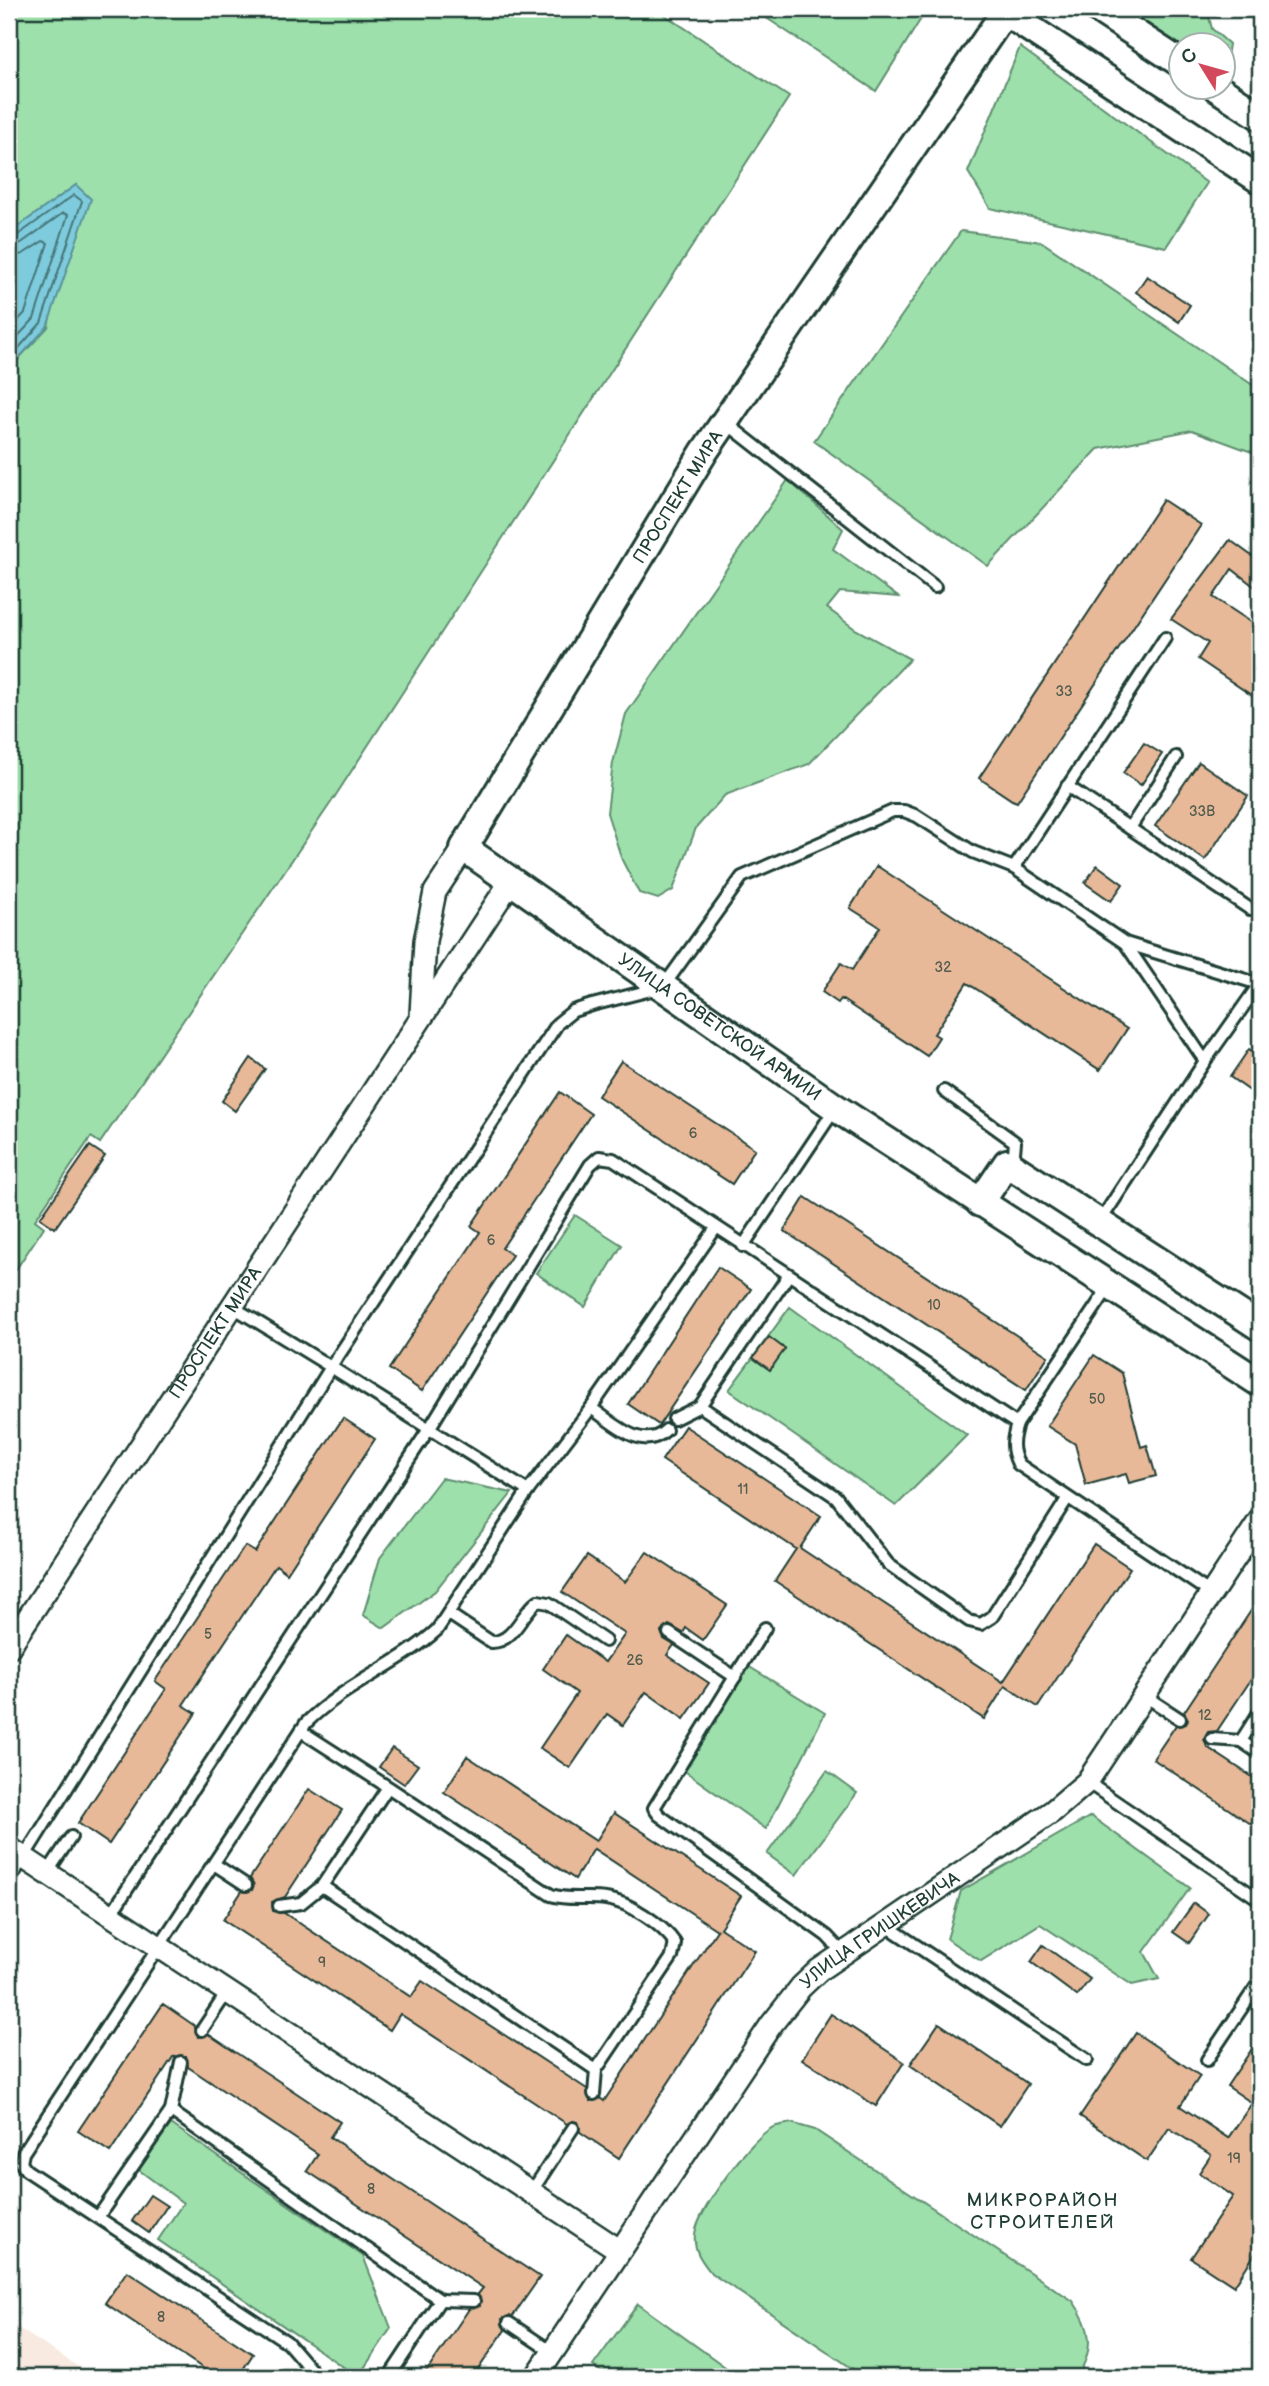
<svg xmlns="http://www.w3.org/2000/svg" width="1269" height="2386" font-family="'Balsamiq Sans',sans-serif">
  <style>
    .built { fill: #f8eae0 }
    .green { fill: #9ee0ab; stroke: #5e8e70; stroke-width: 2 }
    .water { fill: #7ecbdd; stroke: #589299; stroke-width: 2 }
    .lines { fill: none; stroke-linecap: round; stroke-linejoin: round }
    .shore { stroke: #457678; stroke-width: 2 }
    .building { fill: #e8b999; stroke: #1f3d34; stroke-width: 2 }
    .service-casing { stroke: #1f3d34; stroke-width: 16 }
    .minor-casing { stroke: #1f3d34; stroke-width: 26 }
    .tertiary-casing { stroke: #1f3d34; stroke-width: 32 }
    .service { stroke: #fff; stroke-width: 10 }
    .minor { stroke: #fff; stroke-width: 21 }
    .tertiary { stroke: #fff; stroke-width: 26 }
    .labels { text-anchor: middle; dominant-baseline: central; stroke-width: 6; stroke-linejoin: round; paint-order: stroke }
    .number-label { font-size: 14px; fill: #515c4d }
    .street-label { font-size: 18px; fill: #1f3d34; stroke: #fff }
    .neighbourhood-label { font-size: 19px; letter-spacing: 2px; fill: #1f3d34; stroke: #fff }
  </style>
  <rect width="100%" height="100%" fill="#fff"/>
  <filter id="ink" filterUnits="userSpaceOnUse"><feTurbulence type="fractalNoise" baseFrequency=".0143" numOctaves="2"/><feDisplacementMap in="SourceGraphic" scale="14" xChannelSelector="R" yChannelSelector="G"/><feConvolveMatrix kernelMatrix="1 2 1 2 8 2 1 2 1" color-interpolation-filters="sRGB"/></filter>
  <g filter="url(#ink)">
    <polygon class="built" points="9,2322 94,2377 9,2377"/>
    <g class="green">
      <polygon points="9,9 656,9 789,97 332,801 100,1143 91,1137 35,1220 44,1227 9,1280 9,369 48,327 76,185 9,233"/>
      <polygon points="753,9 927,9 876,91"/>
      <polygon points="1127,9 1207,9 1212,29 1229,44 1225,70 1224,46 1182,46 1181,49"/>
      <polygon points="1020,47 1207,183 1166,247 990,208 968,172"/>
      <polygon points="961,231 1042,242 1260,390 1260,455 1192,430 1098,449 988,566 814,441"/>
      <polygon points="788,480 843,529 833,549 898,597 840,592 827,608 855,629 910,659 809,764 725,795 696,828 673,890 658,899 639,893 622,860 607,813 613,763 626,714"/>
      <polygon points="575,1215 622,1245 585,1307 536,1273"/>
      <polygon points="790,1307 967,1435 896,1506 729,1390"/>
      <polygon points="441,1478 512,1493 435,1591 384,1628 363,1615 380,1558"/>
      <polygon points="743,1663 825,1713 766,1829 679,1767"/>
      <polygon points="827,1771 857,1793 796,1875 767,1854"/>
      <polygon points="1091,1816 1190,1888 1144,1952 1159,1979 1132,1985 1040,1924 981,1961 947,1939 961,1891"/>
      <path d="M791 2123 815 2130 1073 2301C1092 2328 1095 2349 1077 2377H865L711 2273C702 2261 693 2251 695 2234 698 2211 749 2141 770 2129 775 2125 784 2125 791 2123Z"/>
      <polygon points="171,2124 363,2256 391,2328 358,2377 158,2240 183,2203 139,2170"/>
      <polygon points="638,2304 739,2377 609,2377 593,2366"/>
    </g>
    <polygon class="water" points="76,185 91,199 47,327 9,369 9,233"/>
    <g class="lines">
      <g class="shore">
        <polyline points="9,238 15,237 74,195 82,201 41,323 9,359"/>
        <polyline points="9,247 20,244 63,213 68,215 34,319 9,346"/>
        <polyline points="9,257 23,254 43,241 48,243 25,313 9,330"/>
      </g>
    </g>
    <g class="building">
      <polygon points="1147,276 1190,305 1179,322 1136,292"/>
      <polygon points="1163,500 1201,525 1017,802 1012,800 979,778"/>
      <polygon points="1230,540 1260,562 1260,591 1232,569 1213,597 1260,628 1260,701 1198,659 1208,643 1171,619"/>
      <polygon points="1144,743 1162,754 1141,785 1123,773"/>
      <polygon points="1199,762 1248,796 1205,860 1155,826"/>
      <polygon points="1097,865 1123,884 1111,901 1085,883"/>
      <polygon points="877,866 1127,1029 1100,1070 967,983 934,1034 939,1037 927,1056 841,999 838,1003 822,992 841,963 852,970 880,927 850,908"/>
      <polygon points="1249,1049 1260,1056 1260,1098 1230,1077"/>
      <polygon points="251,1058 265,1069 235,1111 222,1101"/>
      <polygon points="621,1061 755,1149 732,1184 598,1096"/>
      <polygon points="560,1092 591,1114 502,1248 512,1255 422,1391 389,1369 480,1232 471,1226"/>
      <polygon points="90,1146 105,1156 55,1228 40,1218"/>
      <polygon points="805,1197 1048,1356 1026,1390 784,1231"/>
      <polygon points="718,1267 751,1289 659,1425 628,1404"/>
      <polygon points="769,1337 785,1349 770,1370 753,1358"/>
      <polygon points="1094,1355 1122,1373 1141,1447 1147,1445 1156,1476 1129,1483 1126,1474 1086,1485 1075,1444 1047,1426"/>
      <polygon points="343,1418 375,1439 287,1573 276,1565 183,1705 196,1713 109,1844 78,1823 166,1689 155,1681 245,1546 255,1552"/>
      <polygon points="685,1426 821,1516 800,1548 1003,1682 1094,1544 1130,1568 1038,1707 1005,1686 984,1719 775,1581 796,1549 662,1460"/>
      <polygon points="647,1552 727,1605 703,1640 686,1628 683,1633 669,1625 661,1632 664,1639 674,1645 667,1655 709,1683 684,1719 646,1692 623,1725 607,1714 570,1768 540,1748 577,1693 543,1669 566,1635 605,1662 625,1634 562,1592 587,1556 625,1582"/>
      <polygon points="1260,1597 1260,1666 1217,1731 1208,1732 1204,1739 1207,1747 1260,1782 1260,1830 1153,1759 1176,1725 1186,1724 1188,1719 1184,1712"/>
      <polygon points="392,1748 418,1765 404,1784 379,1767"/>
      <polygon points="467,1756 596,1841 614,1813 741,1896 720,1928 755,1951 619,2158 580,2132 578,2122 567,2124 400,2014 390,2030 223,1920 242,1891 252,1890 254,1885 250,1878 309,1789 342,1810 285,1897 272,1902 273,1911 284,1913 411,1997 422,1981 587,2089 590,2101 600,2098 604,2101 717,1930 594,1849 575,1879 444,1792"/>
      <polygon points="1194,1903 1209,1914 1189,1943 1173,1932"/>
      <polygon points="1043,1945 1090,1979 1077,1996 1031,1962"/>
      <polygon points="163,2004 195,2026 198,2037 208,2034 340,2122 330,2137 540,2277 513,2316 502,2319 505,2330 473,2377 423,2377 469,2309 480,2306 478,2294 483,2288 307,2171 318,2154 188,2067 186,2056 173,2057 110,2152 78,2131"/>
      <polygon points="831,2014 904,2062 876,2106 802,2059"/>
      <polygon points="939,2023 1028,2084 1000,2126 910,2065"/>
      <polygon points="1136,2033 1200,2076 1180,2106 1228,2138 1252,2103 1227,2086 1260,2037 1260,2246 1234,2286 1191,2258 1233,2196 1199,2173 1211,2155 1169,2128 1147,2161 1080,2116"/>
      <polygon points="150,2195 167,2206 149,2233 132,2221"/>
      <polygon points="127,2271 253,2354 238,2377 216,2377 105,2303"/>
    </g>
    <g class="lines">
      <defs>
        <g id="service">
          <polyline points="725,422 935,587"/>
          <polyline points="1067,786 1250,909"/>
          <polyline points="1130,828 1176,757"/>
          <polyline points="1014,868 1165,638"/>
          <polyline points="1125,943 1259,984"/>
          <polyline points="944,1091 1015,1142 1014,1153 1007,1163"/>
          <polyline points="1099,1223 1205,1061 1260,983"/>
          <polyline points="743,1246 835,1109"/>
          <polyline points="788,1276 700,1406 836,1497 888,1564 969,1621 981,1624 992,1617 1067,1499"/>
          <polyline points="233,1307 331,1367 558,1023 573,1011 592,1005 663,987 742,877 893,811 904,811 917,816 973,852 1014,868 1125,943 1205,1061"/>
          <path d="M591 1408C614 1423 642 1453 666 1430"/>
          <polyline points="674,1419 700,1406"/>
          <polyline points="1017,1424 1109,1287"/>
          <path d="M449 1614 491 1642C514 1643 521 1613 538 1601L549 1603 605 1641"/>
          <polyline points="765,1628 654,1808 659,1815 827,1936 843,1953"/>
          <polyline points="669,1633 735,1677"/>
          <polyline points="1145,1696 1180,1719"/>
          <polyline points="1260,1711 1241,1741 1260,1754"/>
          <path d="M301 1731 388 1787 322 1886 596 2070 672 1957 675 1943C662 1924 629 1902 606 1899 587 1896 570 1901 551 1895L388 1787"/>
          <polyline points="1212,1739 1241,1741"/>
          <polyline points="1087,1782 1260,1900"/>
          <polyline points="214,1864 246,1885"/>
          <polyline points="47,1873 71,1837"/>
          <polyline points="9,1881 331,1367 528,1491"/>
          <polyline points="279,1906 301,1903 322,1886"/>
          <path d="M111 1914 429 1429 590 1165 599 1157 613 1159 1017 1424C1012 1440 1011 1449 1018 1464L1212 1594"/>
          <polyline points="887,1926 1087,2060"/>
          <polyline points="202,2030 228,1991"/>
          <polyline points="1207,2060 1260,1981"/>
          <polyline points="594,2094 596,2070"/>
          <polyline points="171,2111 181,2062"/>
          <polyline points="532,2191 573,2128"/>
          <polyline points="98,2217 171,2111 440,2300 389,2377"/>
          <polyline points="440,2300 474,2301"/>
          <polyline points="509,2323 552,2352"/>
          <path d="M317 2377 287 2342 26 2170 21 2163 23 2153 306 1723C345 1684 397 1666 437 1630L528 1491 591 1408 716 1228"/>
        </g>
        <g id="minor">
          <polyline points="421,1014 425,941 435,892 464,848"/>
          <path id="s1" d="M9 1647 511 881"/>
          <polyline points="9,1848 619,2250"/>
          <path id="s2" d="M536 2377 771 2025 801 1987 819 1970 1053 1811 1087 1782 1260 1520"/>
        </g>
        <g id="tertiary">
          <path id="s3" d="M1007 9 704 452 464 848 836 1108 1260 1383"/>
          <polyline points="1098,9 1182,64"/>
          <polyline points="1005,12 1260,180"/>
          <polyline points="1217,88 1260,116"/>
          <polyline points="980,1203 1007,1163 1260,1327"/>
        </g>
      </defs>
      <use href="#service" class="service-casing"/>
      <use href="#minor" class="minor-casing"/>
      <use href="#tertiary" class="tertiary-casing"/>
      <use href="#service" class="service"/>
      <use href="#minor" class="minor"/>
      <use href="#tertiary" class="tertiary"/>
    </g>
  </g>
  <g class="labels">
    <g class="number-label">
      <text x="1064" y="691">33</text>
      <text x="1202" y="811">33В</text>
      <text x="943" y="967">32</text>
      <text x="693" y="1133">6</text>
      <text x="491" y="1240">6</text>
      <text x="934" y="1305">10</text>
      <text x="1097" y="1399">50</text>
      <text x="743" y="1489">11</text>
      <text x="208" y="1634">5</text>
      <text x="635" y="1660">26</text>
      <text x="1205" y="1715">12</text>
      <text x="322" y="1962">9</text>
      <text x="1234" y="2158">19</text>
      <text x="371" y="2189">8</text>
      <text x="161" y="2317">8</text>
    </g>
    <g class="street-label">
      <text transform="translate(678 497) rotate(-58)">ПРОСПЕКТ МИРА</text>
      <text stroke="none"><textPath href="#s3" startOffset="1312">УЛИЦА СОВЕТСКОЙ АРМИИ</textPath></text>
      <text stroke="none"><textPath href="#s1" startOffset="376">ПРОСПЕКТ МИРА</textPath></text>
      <text stroke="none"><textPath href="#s2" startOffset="569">УЛИЦА ГРИШКЕВИЧА</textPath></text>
    </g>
    <g class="neighbourhood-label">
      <text x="1043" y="2200">МИКРОРАЙОН<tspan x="1043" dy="22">СТРОИТЕЛЕЙ</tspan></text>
    </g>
  </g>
  <rect width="1269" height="2386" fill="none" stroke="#fff" stroke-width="35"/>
  <rect x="18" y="18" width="1234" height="2351" fill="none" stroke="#1f3d34" stroke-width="2.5" filter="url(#ink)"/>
  <g transform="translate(1202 66) rotate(307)"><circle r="33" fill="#ffffff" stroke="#a5b1ae" stroke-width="2"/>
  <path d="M0-5L12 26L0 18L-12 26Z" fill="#d1495b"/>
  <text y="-10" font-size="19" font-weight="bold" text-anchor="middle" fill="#1f3d34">С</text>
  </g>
</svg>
